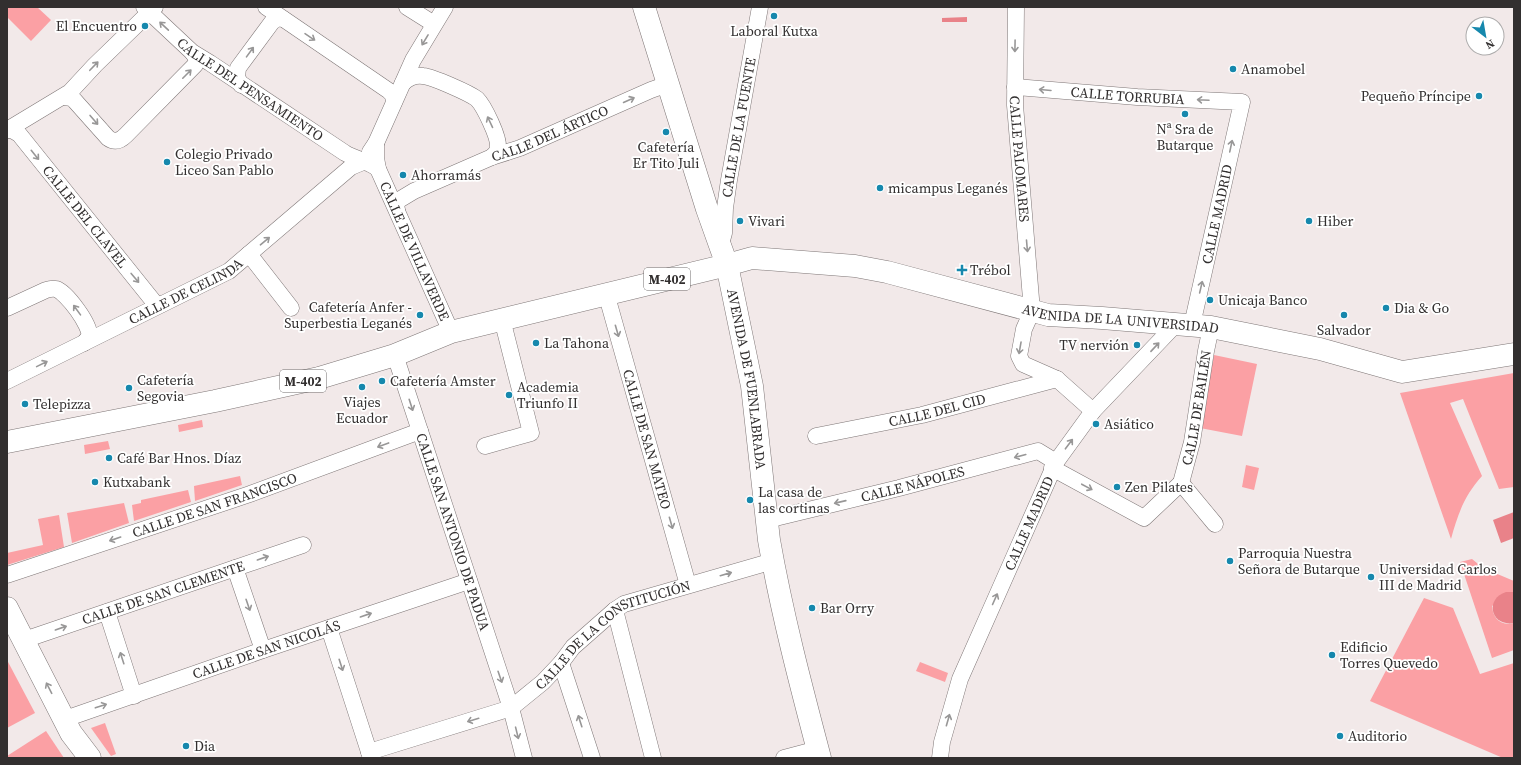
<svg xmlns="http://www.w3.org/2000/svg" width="1521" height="765" font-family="'Source Serif 4',serif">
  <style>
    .green { fill: #fba0a4 }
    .water { fill: #e98289 }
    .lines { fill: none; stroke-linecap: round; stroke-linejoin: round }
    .minor-casing { stroke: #7e7676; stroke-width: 17 }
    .secondary-casing { stroke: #7e7676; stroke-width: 23 }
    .primary-casing { stroke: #7e7676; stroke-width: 23 }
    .trunk-casing { stroke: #7e7676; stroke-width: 23 }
    .minor { stroke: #fff; stroke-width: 16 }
    .secondary { stroke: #fff; stroke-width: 22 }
    .primary { stroke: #fff; stroke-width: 22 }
    .trunk { stroke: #fff; stroke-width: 22 }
    .oneway { stroke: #989797 }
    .poi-dot { fill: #1688ad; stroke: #fff; stroke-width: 1.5 }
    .labels { text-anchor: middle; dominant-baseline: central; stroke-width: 3.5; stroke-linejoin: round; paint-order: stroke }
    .shield { fill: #fff; stroke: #706d6d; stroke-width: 1 }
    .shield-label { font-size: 13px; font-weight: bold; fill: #322f2f }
    .poi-label { font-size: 14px; fill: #322f2f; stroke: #fff; text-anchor: start }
    .street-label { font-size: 14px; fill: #322f2f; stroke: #fff }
  </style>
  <rect width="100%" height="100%" fill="#f2e9e9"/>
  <g class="green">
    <polygon points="7,7 37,7 51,20 31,41 7,17"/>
    <polygon points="1214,355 1257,364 1242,436 1200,428"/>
    <path d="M1514 373V487L1499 489 1463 399 1450 403 1482 476C1464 496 1458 514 1451 539L1400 393Z"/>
    <polygon points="202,420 203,427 179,432 178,425"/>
    <polygon points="108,441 110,449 85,454 84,445"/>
    <polygon points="1246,465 1259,468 1254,490 1242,487"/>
    <polygon points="240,476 242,485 195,501 194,486"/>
    <polygon points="188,490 191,502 134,521 132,505 141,503 141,500"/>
    <polygon points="124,503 129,523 72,543 67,513"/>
    <polygon points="59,515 64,547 7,565 7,553 43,545 38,519"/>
    <path d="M1472 559 1483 568 1514 581V592H1511L1492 606C1493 619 1501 626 1514 623V650L1492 658 1460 562Z"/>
    <polygon points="1424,598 1453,608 1480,674 1514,663 1514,758 1503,758 1370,701"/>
    <polygon points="7,660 35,713 7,728"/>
    <polygon points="920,662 948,673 945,682 916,671"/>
    <polygon points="105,723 116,754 111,756 91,728"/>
    <polygon points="46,731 64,758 7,758 7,756"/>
  </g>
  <g class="water">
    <polygon points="967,17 967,22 942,22 942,18"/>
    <polygon points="1514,512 1514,538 1501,543 1493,520"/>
    <path d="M1506 592H1514V623C1491 627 1484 599 1506 592Z"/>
  </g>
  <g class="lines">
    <defs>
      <g id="minor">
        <path id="s1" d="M144 7 192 52 210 63 345 153C355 159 371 162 378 169"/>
        <polyline points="266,7 389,91 393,95 394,102"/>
        <polyline points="407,7 434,24"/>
        <path id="s2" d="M1016 7 1015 105 1032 311 1024 329 1019 356 1023 364 1057 379 1093 411"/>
        <path d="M403 83C408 78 415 75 423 76 433 77 469 93 477 99 484 106 499 137 498 147 498 151 495 154 492 157"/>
        <polyline points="241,85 237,77 238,68 272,22 278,18 283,19"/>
        <path id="s3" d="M1015 87 1137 97 1242 102 1192 325"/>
        <path d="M64 97 72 98 75 101 108 138C115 143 120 141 126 135L195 65 197 59 193 53"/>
        <polyline points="7,130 70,92 95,65 155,7"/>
        <path id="s4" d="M8 130H12L19 134 154 302 159 305 162 304"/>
        <path id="s5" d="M376 143V158L378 169 451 332"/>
        <polyline points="370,152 376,143 413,60 445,7"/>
        <path id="s6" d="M397 210 396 205 399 200 414 191 492 157 520 148 651 90 668 84"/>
        <path id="s7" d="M721 244 724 233 725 208 729 180 760 7"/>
        <polyline points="249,254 291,308"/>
        <path id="s8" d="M606 293 688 585"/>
        <path d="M7 308 46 290C49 289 52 288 56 289 66 292 92 326 89 337L84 343"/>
        <path id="s9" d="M395 355 511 708 524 758"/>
        <path id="s10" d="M7 381 229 271 351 167 363 162"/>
        <path id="s11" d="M816 436 922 415 1057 379"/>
        <polyline points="485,446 531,433 502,319"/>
        <polyline points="1052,468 1144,518 1181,483"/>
        <path id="s12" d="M1181 483 1192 442 1206 351 1211 327"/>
        <polyline points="1181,483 1215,524"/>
        <path id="s13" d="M767 520 899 488 1038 451 1056 462"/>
        <polyline points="235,568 263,650"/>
        <path id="s14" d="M7 575 250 494 420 431"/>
        <polyline points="615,610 653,758"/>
        <polyline points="107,612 134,696"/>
        <polyline points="329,628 371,758"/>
        <path id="s15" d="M24 640 303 545"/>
        <polyline points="561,663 592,758"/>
        <path id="s16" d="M65 719 263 650 469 581"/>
        <path id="s17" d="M369 752 511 708 543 682 561 663 573 647 615 610 624 604 773 561"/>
        <polyline points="784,758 818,749"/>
        <path id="s18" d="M940 758 942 742 960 679 1056 462 1093 411 1177 323"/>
      </g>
      <g id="secondary">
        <path id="s19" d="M727 265 752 258 855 266 887 272 1048 315 1102 318 1211 327 1320 349 1402 372 1514 354"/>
      </g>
      <g id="primary">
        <path id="s20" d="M727 265 752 386 769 540C782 614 801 686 820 758"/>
        <polyline points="7,608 71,733 90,758"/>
      </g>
      <polyline id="trunk" points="7,442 215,401 319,378 395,355 451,332 727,265 707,209 644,7"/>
    </defs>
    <use href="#minor" class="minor-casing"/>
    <use href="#secondary" class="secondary-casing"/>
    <use href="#primary" class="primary-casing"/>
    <use href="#trunk" class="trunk-casing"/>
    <use href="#minor" class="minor"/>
    <use href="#secondary" class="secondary"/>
    <use href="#primary" class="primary"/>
    <use href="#trunk" class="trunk"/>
  </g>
  <defs><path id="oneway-shaft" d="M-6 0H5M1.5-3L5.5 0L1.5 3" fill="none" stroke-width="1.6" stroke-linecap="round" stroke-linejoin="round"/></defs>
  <g class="oneway">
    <use href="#oneway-shaft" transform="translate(164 26) rotate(-137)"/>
    <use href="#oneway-shaft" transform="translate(310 37) rotate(34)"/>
    <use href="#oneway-shaft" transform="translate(425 40) rotate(121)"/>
    <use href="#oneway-shaft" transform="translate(1015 46) rotate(91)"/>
    <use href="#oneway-shaft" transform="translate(250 52) rotate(-54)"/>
    <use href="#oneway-shaft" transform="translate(94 66) rotate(-46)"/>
    <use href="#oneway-shaft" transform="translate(187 74) rotate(-45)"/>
    <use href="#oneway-shaft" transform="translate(1045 90) rotate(-175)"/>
    <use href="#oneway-shaft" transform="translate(629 100) rotate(-24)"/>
    <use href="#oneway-shaft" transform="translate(1203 100) rotate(-177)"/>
    <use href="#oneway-shaft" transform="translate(94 120) rotate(49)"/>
    <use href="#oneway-shaft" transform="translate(490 122) rotate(-115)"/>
    <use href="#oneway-shaft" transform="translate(1231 146) rotate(-78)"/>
    <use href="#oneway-shaft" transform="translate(35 155) rotate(51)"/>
    <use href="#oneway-shaft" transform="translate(265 241) rotate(-40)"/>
    <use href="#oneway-shaft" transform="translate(1027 246) rotate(85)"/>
    <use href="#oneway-shaft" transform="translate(135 278) rotate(50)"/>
    <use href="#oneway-shaft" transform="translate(1201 287) rotate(-77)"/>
    <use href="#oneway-shaft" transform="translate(77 310) rotate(-126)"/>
    <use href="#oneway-shaft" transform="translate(617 331) rotate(74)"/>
    <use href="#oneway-shaft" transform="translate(1155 347) rotate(-47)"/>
    <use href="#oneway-shaft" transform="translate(1020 348) rotate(100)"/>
    <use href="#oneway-shaft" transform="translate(42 364) rotate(-26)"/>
    <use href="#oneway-shaft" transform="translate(411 405) rotate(72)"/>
    <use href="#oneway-shaft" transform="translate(1069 444) rotate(-53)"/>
    <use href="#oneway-shaft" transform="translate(383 445) rotate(160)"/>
    <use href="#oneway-shaft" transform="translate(1020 456) rotate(165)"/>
    <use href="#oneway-shaft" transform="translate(1087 487) rotate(28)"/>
    <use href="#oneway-shaft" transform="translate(840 502) rotate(167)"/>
    <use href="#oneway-shaft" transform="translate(671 523) rotate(74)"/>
    <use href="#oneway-shaft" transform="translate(115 539) rotate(161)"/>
    <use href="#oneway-shaft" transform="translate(263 558) rotate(-19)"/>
    <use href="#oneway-shaft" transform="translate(726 574) rotate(-16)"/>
    <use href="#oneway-shaft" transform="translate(995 599) rotate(-66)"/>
    <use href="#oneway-shaft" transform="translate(248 605) rotate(71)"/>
    <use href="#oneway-shaft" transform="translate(366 615) rotate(-19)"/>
    <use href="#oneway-shaft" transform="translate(61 628) rotate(-19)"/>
    <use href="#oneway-shaft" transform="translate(122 658) rotate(-108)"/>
    <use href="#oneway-shaft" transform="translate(341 665) rotate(72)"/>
    <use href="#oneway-shaft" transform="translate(500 677) rotate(71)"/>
    <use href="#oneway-shaft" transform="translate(49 688) rotate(-117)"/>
    <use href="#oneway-shaft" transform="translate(101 706) rotate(-18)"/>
    <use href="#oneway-shaft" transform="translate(473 720) rotate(163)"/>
    <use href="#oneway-shaft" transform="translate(948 720) rotate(-74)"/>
    <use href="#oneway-shaft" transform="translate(580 721) rotate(-108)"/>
    <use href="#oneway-shaft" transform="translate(517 733) rotate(76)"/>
  </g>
  <g class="poi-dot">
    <circle cx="774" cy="16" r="4"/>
    <circle cx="145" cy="26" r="4"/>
    <circle cx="1233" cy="69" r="4"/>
    <circle cx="1479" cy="96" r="4"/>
    <circle cx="1185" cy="114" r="4"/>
    <circle cx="666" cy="132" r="4"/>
    <circle cx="167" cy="162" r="4"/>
    <circle cx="403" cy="175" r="4"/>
    <circle cx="880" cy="188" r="4"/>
    <circle cx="740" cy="221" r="4"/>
    <circle cx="1309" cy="221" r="4"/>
    <path d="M960 264h4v4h4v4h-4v4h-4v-4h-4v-4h4z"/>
    <circle cx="1210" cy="300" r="4"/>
    <circle cx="1386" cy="308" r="4"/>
    <circle cx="420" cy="315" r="4"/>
    <circle cx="1344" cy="315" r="4"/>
    <circle cx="536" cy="343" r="4"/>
    <circle cx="1137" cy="345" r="4"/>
    <circle cx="382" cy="381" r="4"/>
    <circle cx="362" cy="387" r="4"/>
    <circle cx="129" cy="388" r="4"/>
    <circle cx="509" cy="395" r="4"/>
    <circle cx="25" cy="404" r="4"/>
    <circle cx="1096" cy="424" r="4"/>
    <circle cx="109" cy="458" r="4"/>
    <circle cx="95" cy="482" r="4"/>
    <circle cx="1117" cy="487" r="4"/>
    <circle cx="750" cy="500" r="4"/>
    <circle cx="1230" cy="561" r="4"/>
    <circle cx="1371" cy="577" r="4"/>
    <circle cx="812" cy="608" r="4"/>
    <circle cx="1332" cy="655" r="4"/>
    <circle cx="1340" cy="736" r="4"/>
    <circle cx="186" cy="746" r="4"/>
  </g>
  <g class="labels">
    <g class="shield">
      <rect x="644" y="268" width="46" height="22" rx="3"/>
      <rect x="280" y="370" width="46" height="22" rx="3"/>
    </g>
    <g class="shield-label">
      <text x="667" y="279">M-402</text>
      <text x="303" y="381">M-402</text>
    </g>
    <g class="poi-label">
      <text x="137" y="26" text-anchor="end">El Encuentro</text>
      <text x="774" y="31" text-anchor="middle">Laboral Kutxa</text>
      <text x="1241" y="69">Anamobel</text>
      <text x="1471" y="96" text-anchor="end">Pequeño Príncipe</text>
      <text x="1185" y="129" text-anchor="middle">Nª Sra de<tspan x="1185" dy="16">Butarque</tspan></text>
      <text x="666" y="147" text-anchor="middle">Cafetería<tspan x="666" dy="16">Er Tito Juli</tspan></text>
      <text x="175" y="154">Colegio Privado<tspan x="175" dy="16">Liceo San Pablo</tspan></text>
      <text x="411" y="175">Ahorramás</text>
      <text x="888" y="188">micampus Leganés</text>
      <text x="748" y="221">Vivari</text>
      <text x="1317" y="221">Hiber</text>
      <text x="970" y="270">Trébol</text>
      <text x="1218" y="300">Unicaja Banco</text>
      <text x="412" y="307" text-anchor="end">Cafetería Anfer -<tspan x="412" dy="16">Superbestia Leganés</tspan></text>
      <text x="1394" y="308">Dia &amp; Go</text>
      <text x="1344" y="330" text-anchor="middle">Salvador</text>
      <text x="544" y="343">La Tahona</text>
      <text x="1129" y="345" text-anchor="end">TV nervión</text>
      <text x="137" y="380">Cafetería<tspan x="137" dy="16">Segovia</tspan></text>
      <text x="390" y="381">Cafetería Amster</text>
      <text x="517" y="387">Academia<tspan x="517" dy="16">Triunfo II</tspan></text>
      <text x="362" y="402" text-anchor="middle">Viajes<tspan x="362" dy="16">Ecuador</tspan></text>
      <text x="33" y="404">Telepizza</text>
      <text x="1104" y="424">Asiático</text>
      <text x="117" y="458">Café Bar Hnos. Díaz</text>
      <text x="103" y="482">Kutxabank</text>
      <text x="1125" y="487">Zen Pilates</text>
      <text x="758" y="492">La casa de<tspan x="758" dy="16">las cortinas</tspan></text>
      <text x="1238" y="553">Parroquia Nuestra<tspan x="1238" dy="16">Señora de Butarque</tspan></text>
      <text x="1379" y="569">Universidad Carlos<tspan x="1379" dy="16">III de Madrid</tspan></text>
      <text x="820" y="608">Bar Orry</text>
      <text x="1340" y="647">Edificio<tspan x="1340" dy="16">Torres Quevedo</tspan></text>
      <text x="1348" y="736">Auditorio</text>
      <text x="194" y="746">Dia</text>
    </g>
    <g class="street-label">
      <text stroke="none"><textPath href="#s1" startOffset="135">CALLE DEL PENSAMIENTO</textPath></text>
      <text stroke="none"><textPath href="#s3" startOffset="113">CALLE TORRUBIA</textPath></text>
      <text stroke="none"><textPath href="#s7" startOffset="118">CALLE DE LA FUENTE</textPath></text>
      <text stroke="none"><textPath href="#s6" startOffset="176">CALLE DEL ÁRTICO</textPath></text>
      <text stroke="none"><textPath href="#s2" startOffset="152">CALLE PALOMARES</textPath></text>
      <text transform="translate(1217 214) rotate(-78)">CALLE MADRID</text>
      <text stroke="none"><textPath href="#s4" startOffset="118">CALLE DEL CLAVEL</textPath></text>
      <text stroke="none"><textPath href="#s5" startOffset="116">CALLE DE VILLAVERDE</textPath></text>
      <text stroke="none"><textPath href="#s10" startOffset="200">CALLE DE CELINDA</textPath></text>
      <text stroke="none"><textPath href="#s19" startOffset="401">AVENIDA DE LA UNIVERSIDAD</textPath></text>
      <text stroke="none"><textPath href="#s20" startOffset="116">AVENIDA DE FUENLABRADA</textPath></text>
      <text stroke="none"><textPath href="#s12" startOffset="77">CALLE DE BAILÉN</textPath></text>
      <text stroke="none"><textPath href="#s11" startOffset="124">CALLE DEL CID</textPath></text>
      <text stroke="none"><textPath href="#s8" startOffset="152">CALLE DE SAN MATEO</textPath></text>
      <text stroke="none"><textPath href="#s13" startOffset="150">CALLE NÁPOLES</textPath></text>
      <text stroke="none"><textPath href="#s14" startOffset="219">CALLE DE SAN FRANCISCO</textPath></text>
      <text stroke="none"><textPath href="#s18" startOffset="252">CALLE MADRID</textPath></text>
      <text stroke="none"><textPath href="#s9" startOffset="186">CALLE SAN ANTONIO DE PADUA</textPath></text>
      <text stroke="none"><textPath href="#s15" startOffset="147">CALLE DE SAN CLEMENTE</textPath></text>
      <text stroke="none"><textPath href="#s17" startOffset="277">CALLE DE LA CONSTITUCIÓN</textPath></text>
      <text stroke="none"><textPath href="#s16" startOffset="213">CALLE DE SAN NICOLÁS</textPath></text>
    </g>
  </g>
  <rect width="1521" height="765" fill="none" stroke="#322f2f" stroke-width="16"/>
  <g transform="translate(1485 36) rotate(149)"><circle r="19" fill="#ffffff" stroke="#adacac"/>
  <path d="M0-3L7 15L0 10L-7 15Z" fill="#1688ad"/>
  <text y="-6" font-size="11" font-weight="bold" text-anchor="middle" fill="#322f2f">N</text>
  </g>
</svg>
